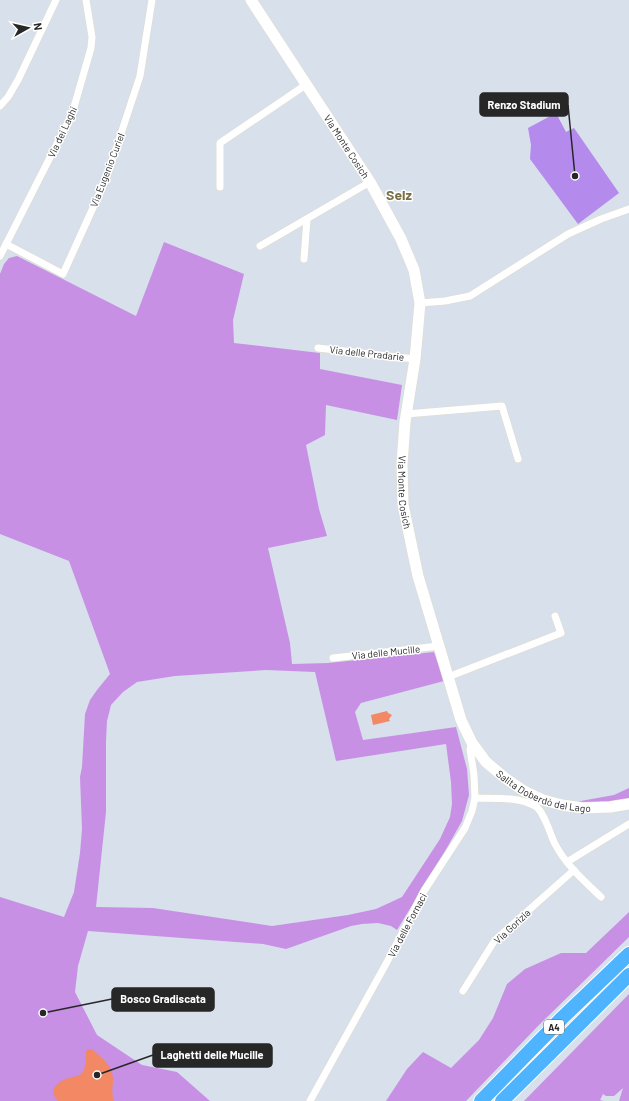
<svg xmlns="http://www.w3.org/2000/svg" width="629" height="1101" font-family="Barlow,sans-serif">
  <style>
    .green { fill: #c790e5; fill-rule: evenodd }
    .pitch { fill: #b48bed }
    .water { fill: #f38864 }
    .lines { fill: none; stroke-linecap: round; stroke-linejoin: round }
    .street-casing { stroke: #e1ddcd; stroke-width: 8 }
    .secondary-casing { stroke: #e1ddcd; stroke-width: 12 }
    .highway-casing { stroke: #fff; stroke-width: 16 }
    .street { stroke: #fff; stroke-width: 7 }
    .secondary { stroke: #fff; stroke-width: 11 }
    .highway { stroke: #4eb4ff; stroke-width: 14 }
    .labels { text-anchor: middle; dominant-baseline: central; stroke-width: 3; stroke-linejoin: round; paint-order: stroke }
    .shield { fill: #fff; stroke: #686868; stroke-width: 1 }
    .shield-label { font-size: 9px; font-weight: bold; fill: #272727 }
    .street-label { font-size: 10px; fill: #272727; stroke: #fff }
    .district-label { font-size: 14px; font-weight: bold; fill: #796f46; stroke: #fff }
    .leader { fill: none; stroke: #272727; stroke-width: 1.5 }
    .callout-dot { fill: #272727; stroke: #fff; stroke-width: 1.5 }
    .callout { fill: #272727; stroke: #272727; stroke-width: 1.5 }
    .callout-label { font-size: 11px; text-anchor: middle; font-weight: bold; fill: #fff }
  </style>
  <rect width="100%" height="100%" fill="#d7e0eb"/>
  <g class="green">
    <path d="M164 242 244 274 233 320 234 343 320 353V369L402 385 397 420 326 405 325 435 306 445 319 509 327 536 268 548 290 643 292 664 328 663 434 652 444 681 361 703 355 712 363 740 456 727 467 769 469 795 462 821 444 853 397 930 391 926 378 923 362 924 351 926 286 949 263 944 88 931 78 966 75 992 97 1035 142 1065 177 1072 210 1101H0V897L64 917 74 892 80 853 82 829 80 777 82 767 85 714 90 700 97 690 110 674 69 561 0 534V274L4 264 9 258 17 256 136 316ZM266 670 315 672 336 761 446 744 451 782 452 804 450 817 440 839 402 897 376 909 348 915 272 926 153 908 96 907 106 812V741L107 721 111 705 123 692 137 682 175 676Z"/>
    <polygon points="629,788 629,799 598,803 575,802 614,795"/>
    <polygon points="629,912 629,937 538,1026 466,1101 386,1101 407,1069 423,1052 451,1068 479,1040 493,1018 507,984 525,969 561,953 586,953"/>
    <polygon points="629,994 629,1101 619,1101 623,1088 614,1096 606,1096 603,1094 600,1100 604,1101 524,1101"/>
  </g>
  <polygon class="pitch" points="556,113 566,132 574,128 619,193 578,224 530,159 531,145 528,128"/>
  <g class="water">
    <polygon points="387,711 388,713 392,715 389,719 390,721 373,725 371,715"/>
    <path d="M88 1049H91C101 1056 113 1066 113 1079 113 1087 111 1093 114 1101H58C55 1097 51 1092 55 1087 62 1076 79 1078 82 1073 86 1068 86 1058 86 1051Z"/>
  </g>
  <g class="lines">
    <defs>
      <g id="street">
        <polyline points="0,106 8,97 18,80 56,0"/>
        <polyline points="220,187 220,143 307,84"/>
        <polyline points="6,244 63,274 106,179 140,76 152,0"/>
        <polyline points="260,246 370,182"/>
        <polyline points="0,256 72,114 91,48 92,37 86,0"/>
        <polyline points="304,259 307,219"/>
        <polyline points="420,303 445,301 470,296 568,234 601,219 629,209"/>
        <polyline points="318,348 415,359"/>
        <polyline points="406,414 502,406 518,459"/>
        <polyline points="333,658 439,646"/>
        <polyline points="448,677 561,633 555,616"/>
        <path d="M475 798C494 799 517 796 535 806 544 811 550 834 555 844 566 865 584 881 601 897"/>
        <polyline points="567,862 629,824"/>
        <polyline points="463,991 495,940 574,870"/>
        <polyline points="310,1101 387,962 424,891 465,828 472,811 475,798 474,775 470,749 472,743"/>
      </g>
      <g id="secondary">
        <path id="s1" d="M251 0 370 182 401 239 414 270 420 303 415 359 405 422 402 464 403 505 418 576 461 720 472 743 486 762 505 778 524 791 543 800 562 805 583 808 610 807 629 804"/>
      </g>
      <g id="highway">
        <polyline points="481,1101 562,1018 629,954"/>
        <polyline points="502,1101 629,975"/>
      </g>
    </defs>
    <use href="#street" class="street-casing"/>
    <use href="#secondary" class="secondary-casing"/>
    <use href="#highway" class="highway-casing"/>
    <use href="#street" class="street"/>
    <use href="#secondary" class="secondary"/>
    <use href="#highway" class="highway"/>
  </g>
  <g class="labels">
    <rect class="shield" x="544" y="1020" width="20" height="14" rx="3"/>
    <g class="shield-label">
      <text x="554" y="1027">A4</text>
    </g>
    <g class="street-label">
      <text transform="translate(62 132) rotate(-65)">Via dei Laghi</text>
      <text stroke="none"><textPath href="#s1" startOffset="175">Via Monte Cosich</textPath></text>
      <text transform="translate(107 170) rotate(-69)">Via Eugenio Curiel</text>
      <text transform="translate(367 353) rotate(6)">Via delle Pradarie</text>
      <text stroke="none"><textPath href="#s1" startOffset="540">Via Monte Cosich</textPath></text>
      <text transform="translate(386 652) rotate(-6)">Via delle Mucille</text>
      <text stroke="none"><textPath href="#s1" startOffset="891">Salita Doberdò del Lago</textPath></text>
      <text transform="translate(407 925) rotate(-62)">Via delle Fornaci</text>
      <text transform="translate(512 926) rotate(-43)">Via Gorizia</text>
    </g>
    <g class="district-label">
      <text x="399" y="194">Selz</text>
    </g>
  </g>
  <path class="leader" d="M575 176L568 105M43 1013L112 999M97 1075L153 1055"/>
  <g class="callout-dot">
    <circle cx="575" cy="176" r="4"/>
    <circle cx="43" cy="1013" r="4"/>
    <circle cx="97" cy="1075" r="4"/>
  </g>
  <g class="callout">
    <rect x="480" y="93" width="88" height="23" rx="4"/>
    <rect x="112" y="988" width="102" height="23" rx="4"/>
    <rect x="153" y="1044" width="119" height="23" rx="4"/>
  </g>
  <g class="callout-label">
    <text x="524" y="109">Renzo Stadium</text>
    <text x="163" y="1003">Bosco Gradiscata</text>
    <text x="212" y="1059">Laghetti delle Mucille</text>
  </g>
  <g transform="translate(28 28) rotate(82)" stroke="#ffffff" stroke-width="3" paint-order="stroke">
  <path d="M0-3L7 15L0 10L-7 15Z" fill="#272727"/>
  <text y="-6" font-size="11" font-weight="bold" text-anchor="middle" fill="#272727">N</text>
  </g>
</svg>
